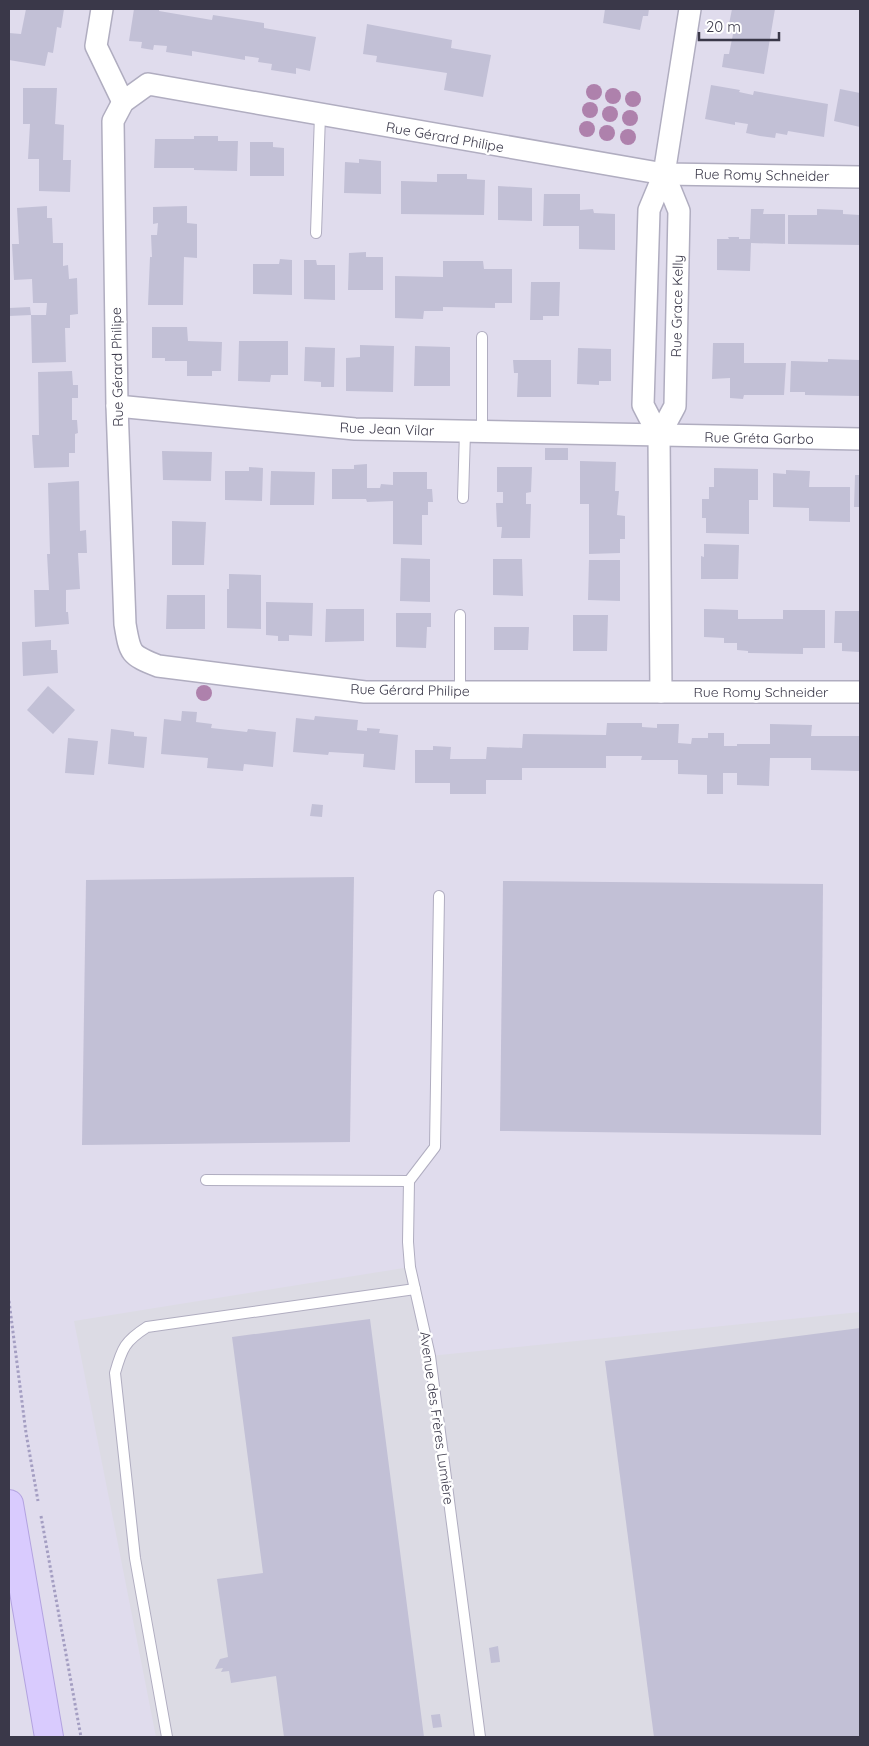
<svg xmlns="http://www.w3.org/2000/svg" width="869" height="1746" font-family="Quicksand,sans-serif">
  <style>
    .residential { fill: #e0dced }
    .industrial { fill: #dcdbe4 }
    .building { fill: #c2c0d6 }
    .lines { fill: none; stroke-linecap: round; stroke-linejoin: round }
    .lane-casing { stroke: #b0adc0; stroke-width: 12 }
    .street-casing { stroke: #b0adc0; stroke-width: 24 }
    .secondary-casing { stroke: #b3a3e0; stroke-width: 30 }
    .path { stroke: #a49ec2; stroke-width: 3; stroke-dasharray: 2.5 2.5; stroke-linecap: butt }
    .lane { stroke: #fff; stroke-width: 10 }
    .street { stroke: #fff; stroke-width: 21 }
    .secondary { stroke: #d9cbfe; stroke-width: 28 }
    .tree { fill: #ae81ac }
    .labels { text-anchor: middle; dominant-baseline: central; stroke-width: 5; stroke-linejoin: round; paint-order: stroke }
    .street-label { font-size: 14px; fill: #3a3849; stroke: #fff }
  </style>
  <rect width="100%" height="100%" fill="#eceaf5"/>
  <rect class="residential" x="9" y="9" width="851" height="1728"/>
  <polygon class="industrial" points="410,1267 430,1356 860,1312 860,1737 156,1737 74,1321"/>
  <g class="building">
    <polygon points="26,9 64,9 61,28 57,27 53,53 48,52 45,66 9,60 9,33 21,34"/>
    <polygon points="134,9 159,9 159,11 212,20 213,15 264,23 264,28 316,37 310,71 296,68 296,74 271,70 272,64 258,62 259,58 245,56 245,60 192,51 192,56 166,52 167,46 154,45 153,50 141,48 142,42 129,41"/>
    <polygon points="605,9 649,9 648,16 643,16 640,30 603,23"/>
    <polygon points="732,9 775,9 764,74 722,67 724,54 729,54 734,29 728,29"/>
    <polygon points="367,24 452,40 451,48 491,55 483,97 444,90 447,73 376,62 377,56 363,54"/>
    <polygon points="711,85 740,90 739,92 753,95 754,91 828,104 824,137 788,131 787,135 776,133 775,138 760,136 746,133 748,124 735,122 735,125 705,119"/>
    <polygon points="23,88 57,88 55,124 64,125 63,160 71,160 70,192 39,191 39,159 28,159 30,124 23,124"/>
    <polygon points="840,89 860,93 860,127 834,121"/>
    <polygon points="194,136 218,136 218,141 238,141 237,171 194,170 194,168 154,168 155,139 194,139"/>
    <polygon points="250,142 273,142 273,147 284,148 284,176 250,176"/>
    <polygon points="359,159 381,161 381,194 344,193 345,162 359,163"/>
    <polygon points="437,174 467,174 467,179 485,180 484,215 401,214 401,181 437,182"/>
    <polygon points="498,186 532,188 532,221 498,220"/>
    <polygon points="544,194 580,194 580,210 593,209 594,213 615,214 615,250 579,249 579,226 543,226"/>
    <polygon points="47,206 47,218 52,218 53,243 63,243 63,266 68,265 69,279 77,278 78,314 70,315 70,328 65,328 66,362 32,363 31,315 9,316 9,308 30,307 31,315 46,315 47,303 33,303 32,279 14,280 12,244 19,244 17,208"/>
    <polygon points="187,206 187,223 197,224 197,258 184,257 183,305 148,305 150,257 152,257 151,235 157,235 158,223 153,224 153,207"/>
    <polygon points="751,209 764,209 763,214 785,214 785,244 751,243 750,271 717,270 717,239 729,239 728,237 739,237 739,239 750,239"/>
    <polygon points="817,209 843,210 843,214 860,215 860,245 788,244 788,215 817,215"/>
    <polygon points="366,252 366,257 383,257 383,290 348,290 349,253"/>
    <polygon points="280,259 292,260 292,295 253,294 253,264 279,264"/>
    <polygon points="304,260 316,260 317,265 335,265 335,300 304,299"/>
    <polygon points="443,261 483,261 484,269 512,269 512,303 495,303 495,308 443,307 443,311 424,311 423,319 395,318 395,276 443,277"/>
    <polygon points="531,282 560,282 559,316 543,316 543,320 530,320"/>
    <polygon points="152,327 187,327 188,341 222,342 221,371 212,371 212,376 187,376 187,361 165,361 165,358 152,358"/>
    <polygon points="239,341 288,341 288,375 271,375 270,382 238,381"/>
    <polygon points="713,343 744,343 744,363 786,363 784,395 744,395 743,399 730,398 730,378 712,379"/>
    <polygon points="360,345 394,346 393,392 346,391 346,358 360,357"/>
    <polygon points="415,346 450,347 450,386 414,386"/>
    <polygon points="305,347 335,348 334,387 321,387 321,382 304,381"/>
    <polygon points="578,348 611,349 611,381 599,381 599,385 577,384"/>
    <polygon points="828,359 860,360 860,396 805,395 805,392 790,392 791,361 828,362"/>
    <polygon points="513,360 551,360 551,397 517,397 518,373 514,373"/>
    <polygon points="72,371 73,385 78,385 78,398 72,398 72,420 77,420 78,433 75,434 75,453 69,453 69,467 34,468 32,435 39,435 38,372"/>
    <rect x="545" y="448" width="23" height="12"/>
    <polygon points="162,451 212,452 211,481 163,480"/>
    <polygon points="580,461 616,462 615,491 619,491 617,515 625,516 625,539 620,539 620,553 589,554 589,504 580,504"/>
    <polygon points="367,464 367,488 380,488 381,484 393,485 393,472 427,472 427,489 432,489 433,502 428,502 428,515 422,515 422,545 393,544 393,501 367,502 366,499 332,499 332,469 354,469 354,465"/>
    <polygon points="249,467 263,468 262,501 225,500 225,471 249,471"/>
    <polygon points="497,467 532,467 531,492 526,493 526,504 531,504 530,538 501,538 502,527 497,527 496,503 503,503 503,492 497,492"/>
    <polygon points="714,468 758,469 758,500 749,500 749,534 706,533 706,518 702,518 702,499 709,499 709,487 714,487"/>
    <polygon points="786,470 810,471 809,487 850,487 850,522 809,521 809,508 773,507 773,473 786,474"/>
    <polygon points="271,471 315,472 314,505 270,505"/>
    <polygon points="855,475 860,475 860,507 854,507"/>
    <polygon points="79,481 80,531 86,530 87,553 78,553 80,589 66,590 66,612 68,612 69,624 35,627 34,590 49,590 47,554 50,554 48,483"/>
    <polygon points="172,521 206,522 204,565 172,565"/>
    <polygon points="704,544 739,545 738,579 701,579 701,556 704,557"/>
    <polygon points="401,558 430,559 430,602 400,601"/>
    <polygon points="493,559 522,559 523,596 493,595"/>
    <polygon points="589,560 620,560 620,601 588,600"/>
    <polygon points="229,574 261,575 261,629 227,628 227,589 229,589"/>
    <polygon points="167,595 205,595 205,629 166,629"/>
    <polygon points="266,602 313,603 312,636 289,635 289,641 278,641 278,636 266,635"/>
    <polygon points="326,609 364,609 364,641 325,642"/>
    <polygon points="704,609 738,610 738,619 783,619 783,610 825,610 825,648 803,648 803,654 748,653 748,651 737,650 737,643 724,643 724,638 704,637"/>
    <polygon points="835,611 860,611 860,652 842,651 842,643 834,643"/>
    <polygon points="396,613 431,613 431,627 427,627 426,648 396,647"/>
    <polygon points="573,615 608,615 607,651 573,651"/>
    <polygon points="494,627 529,627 528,650 494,650"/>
    <polygon points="51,640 51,650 57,650 58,673 23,676 22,642"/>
    <polygon points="48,686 75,710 53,734 27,710"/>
    <polygon points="182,711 197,712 196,722 212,724 211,728 247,732 248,729 276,732 273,767 244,764 243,771 207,768 208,758 161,754 164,719 181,721"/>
    <polygon points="315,716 358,720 357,730 367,731 367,728 380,729 379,733 398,735 395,770 363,767 364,754 329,752 328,755 293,752 296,718 314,720"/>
    <polygon points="607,723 642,723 642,727 657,728 657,724 679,724 678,743 691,744 692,738 708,738 708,733 724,733 724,746 737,746 737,744 770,744 770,724 812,725 811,736 860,736 860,771 811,770 811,758 770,758 769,786 737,785 737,773 723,773 723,794 707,794 707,775 678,774 678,760 641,760 642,756 606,756 606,768 522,768 522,780 486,780 486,794 450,794 450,783 415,783 415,750 433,750 433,746 451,747 450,759 486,759 487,747 522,748 523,734 606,735"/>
    <polygon points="111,729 134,732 134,736 147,737 144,768 108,764"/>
    <polygon points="68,738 98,741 94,775 65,773"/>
    <polygon points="312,804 323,805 322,817 310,816"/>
    <polygon points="354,877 350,1142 82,1145 86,880"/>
    <polygon points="503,881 823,884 821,1135 500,1131"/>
    <polygon points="370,1319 424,1737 284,1737 276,1676 231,1683 229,1671 221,1672 223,1668 215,1669 220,1659 228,1657 217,1579 263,1573 232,1337"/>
    <polygon points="860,1328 860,1737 654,1737 605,1361"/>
    <polygon points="498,1646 500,1662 491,1663 489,1648"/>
    <polygon points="440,1714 442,1727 433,1728 431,1715"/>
  </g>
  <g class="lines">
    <defs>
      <g id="lane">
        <polyline points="316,233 320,115"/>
        <polyline points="482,432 482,337"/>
        <polyline points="463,498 465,432"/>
        <polyline points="460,692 460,615"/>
        <polyline points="206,1180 409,1181 408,1242 410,1267 430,1356 480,1737"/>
        <polyline points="409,1181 435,1147 439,896"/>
        <path d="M167 1737 135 1558 115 1373C122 1348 125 1341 147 1327L415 1289"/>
      </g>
      <g id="street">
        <polyline points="102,9 96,46 123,102"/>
        <path d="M860 177 664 174 148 84 123 102 113 121 117 406 125 624C130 654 130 655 158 666L365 692H860"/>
        <polyline points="117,406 355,429 860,439"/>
        <polyline points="659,436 675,406 679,211 664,174"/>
        <polyline points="661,692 659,436 643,405 649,210 664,174 690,9"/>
      </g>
      <polyline id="secondary" points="9,1504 49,1737"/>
    </defs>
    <use href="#lane" class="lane-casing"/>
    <use href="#street" class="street-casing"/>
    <use href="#secondary" class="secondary-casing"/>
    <g class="path">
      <polyline points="9,1301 26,1433 38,1501"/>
      <polyline points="41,1516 81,1737"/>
    </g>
    <use href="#lane" class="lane"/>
    <use href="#street" class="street"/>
    <use href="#secondary" class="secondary"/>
  </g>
  <g class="tree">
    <circle cx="594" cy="92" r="8"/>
    <circle cx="613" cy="96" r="8"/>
    <circle cx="633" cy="99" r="8"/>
    <circle cx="590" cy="110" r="8"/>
    <circle cx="610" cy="114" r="8"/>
    <circle cx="630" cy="118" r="8"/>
    <circle cx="587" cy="129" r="8"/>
    <circle cx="607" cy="133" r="8"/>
    <circle cx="628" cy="137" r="8"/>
    <circle cx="204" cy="693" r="8"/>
  </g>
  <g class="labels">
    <g class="street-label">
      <text transform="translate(445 137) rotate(10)">Rue Gérard Philipe</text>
      <text transform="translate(762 175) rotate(1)">Rue Romy Schneider</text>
      <text transform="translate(677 306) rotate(-89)">Rue Grace Kelly</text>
      <text transform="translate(117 367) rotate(-91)">Rue Gérard Philipe</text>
      <text transform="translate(387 429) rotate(2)">Rue Jean Vilar</text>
      <text transform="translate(759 438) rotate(1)">Rue Gréta Garbo</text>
      <text transform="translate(410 690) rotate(1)">Rue Gérard Philipe</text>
      <text x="761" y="692">Rue Romy Schneider</text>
      <text transform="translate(437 1418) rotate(82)">Avenue des Frères Lumière</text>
    </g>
  </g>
  <rect width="869" height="1746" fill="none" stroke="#3a3849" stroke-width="20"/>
  <path d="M699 32v8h80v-8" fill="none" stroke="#3a3849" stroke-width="2.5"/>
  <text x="706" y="32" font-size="15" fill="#3a3849" stroke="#ffffff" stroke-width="4" paint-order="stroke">20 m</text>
</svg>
